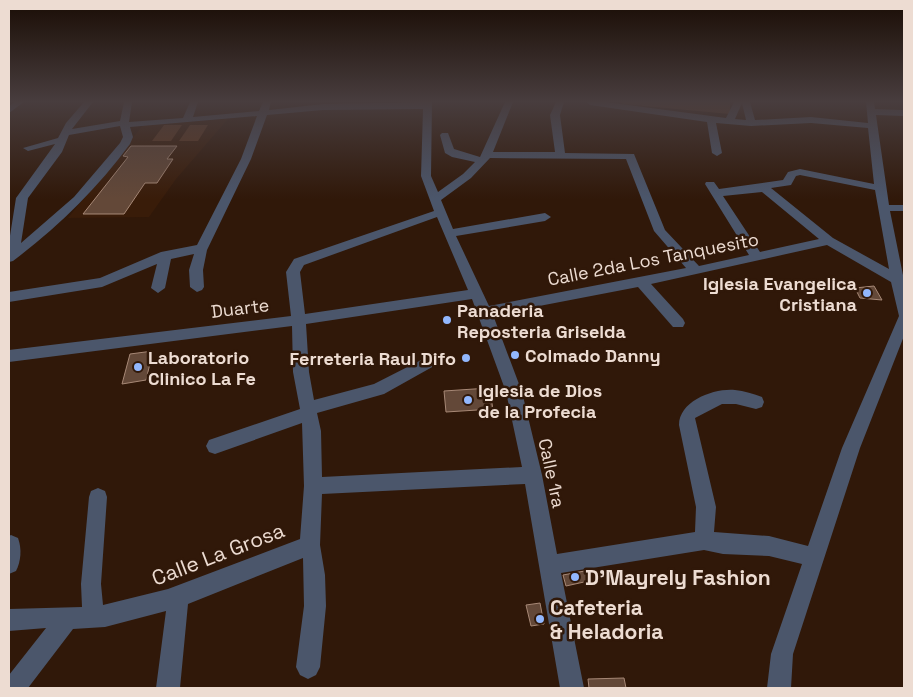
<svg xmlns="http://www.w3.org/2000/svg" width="913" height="697" font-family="'Space Grotesk',sans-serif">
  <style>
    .built { fill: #391c09 }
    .green { fill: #5f3820 }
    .building { fill: #634838; stroke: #a78876 }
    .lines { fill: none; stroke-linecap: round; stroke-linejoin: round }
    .minor { fill: #4b566b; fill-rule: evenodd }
    .poi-dot { fill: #92b7fd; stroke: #301809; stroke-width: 2 }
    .labels { text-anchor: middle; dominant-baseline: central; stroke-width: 5; stroke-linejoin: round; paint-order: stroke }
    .street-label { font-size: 18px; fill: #eddcd2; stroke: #301809 }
    .poi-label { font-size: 18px; font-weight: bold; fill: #eddcd2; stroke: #301809; text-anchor: start }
    .near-street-label { font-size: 21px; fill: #eddcd2; stroke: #301809 }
    .near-poi-label { font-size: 21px; font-weight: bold; fill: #eddcd2; stroke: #301809; text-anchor: start }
  </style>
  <rect width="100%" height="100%" fill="#301809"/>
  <polygon class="built" points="228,119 176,179 149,217 68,218 143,125"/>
  <g class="green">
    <polygon points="620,102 730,102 730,114 623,104"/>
    <polygon points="164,125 182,125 171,141 152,141"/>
    <polygon points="190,125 208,125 198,141 179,141"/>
  </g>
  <g class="building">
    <polygon points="131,146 177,146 167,159 173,159 157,183 145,183 124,214 83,214 128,157 123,156"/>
    <polygon points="874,286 882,300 860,298 855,288"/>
    <polygon points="153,351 146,380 122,384 130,354"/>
    <polygon points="489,388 493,409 446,412 444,391"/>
    <polygon points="590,570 593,580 566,586 563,575"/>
    <polygon points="540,603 544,624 531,626 526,605"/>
    <polygon points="624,678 626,688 589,688 588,679"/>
  </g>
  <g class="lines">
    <g class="minor">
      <polygon points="15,102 24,102 9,113 9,106"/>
      <path d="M84 102H93L72 129 120 121 124 102H132L129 122 183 118 190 102H198L193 117 259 111 263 102H271L269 110 323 104 432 102 431 176 438 192 463 174 475 162 452 157 445 153 440 135 442 133H448L454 149 480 157 505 102H513L493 152H555L550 115 556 102H564L560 115 565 153 634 154 665 230 699 266 749 255 705 184 706 182H714L719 189 783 180 788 172 800 169 874 184 868 128 811 123 751 126 716 123 722 153 717 156 712 153 707 122 590 105 586 102H606L726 118 734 102H750L755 120 811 117 868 123 866 102H874L875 109 904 110V116L876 115 889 205H904V211H890L904 280V336L860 448 793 654 791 688H767L771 654 802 564 769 556 723 554 704 550 561 573 584 688H560L525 484 322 494 320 545 325 575 326 606 320 667 316 675 308 679 300 675 296 667 304 606 303 558 188 604 180 688H156L166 611 105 627 73 629 28 688H9V675L46 628 9 631V609L82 607 81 584 89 497 91 491 98 488 105 491 107 497 101 584 103 605 168 589 300 539 304 486 302 423 215 454 209 452 206 446 209 440 300 409 293 372 292 326 9 362V350L291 316 286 272 294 259 434 211 421 176 423 109 323 110 267 115 251 159 207 250 203 270 204 287 202 290 197 292 190 287 189 270 194 254 171 259 165 288 158 293 151 288 157 264 102 287 9 302V292L100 278 161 252 197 245 241 159 257 116 130 127 133 137 130 144C97 189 58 227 13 261L9 262V242L16 198 55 144 28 151 23 148 58 138 66 123ZM742 103 746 120 735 119ZM120 126 123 137 120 143 74 197 21 243 28 198 62 152 69 135ZM490 158 626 159 654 231 686 268 489 306 456 236 545 221 551 217 545 213 453 229 441 200 471 178ZM800 175 875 190 889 269 833 238 771 188 791 185 796 176ZM762 192 819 239 760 252 723 196ZM437 217 468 290 305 314 300 272 304 265ZM827 245 891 282 899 316 842 448 808 546 769 536 714 532 716 507 695 418 722 404H736L756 409 762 407 764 402 762 397C754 394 744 391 735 390 714 388 679 401 679 425L696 507 695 532 557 554 542 475 522 392 493 315 638 287 673 327H683L685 323 683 319 651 284ZM472 299 506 392 522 467 322 477 321 431 317 413 384 394 434 366 437 362 434 358 429 356 374 384 314 400 309 372 306 324Z"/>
      <path d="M11 535 18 538C22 549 21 561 16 571L9 574V536Z"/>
    </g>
  </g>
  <linearGradient id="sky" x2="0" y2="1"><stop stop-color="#1a0d05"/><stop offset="0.51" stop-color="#483d3e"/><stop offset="1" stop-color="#483d3e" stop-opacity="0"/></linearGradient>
  <rect width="913" height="199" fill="url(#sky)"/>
  <g class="poi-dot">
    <circle cx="867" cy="293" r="5"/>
    <circle cx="447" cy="320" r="5"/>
    <circle cx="515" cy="355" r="5"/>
    <circle cx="466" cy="358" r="5"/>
    <circle cx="138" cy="367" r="5"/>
    <circle cx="468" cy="400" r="5"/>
    <circle cx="575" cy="577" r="5"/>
    <circle cx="540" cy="619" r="5"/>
  </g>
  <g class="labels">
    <g class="street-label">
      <text transform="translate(653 259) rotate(-11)">Calle 2da Los Tanquesito</text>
      <text transform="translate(240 308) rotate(-7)">Duarte</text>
      <text transform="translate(552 473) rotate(78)">Calle 1ra</text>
    </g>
    <g class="poi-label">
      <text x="857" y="283" text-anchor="end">Iglesia Evangelica<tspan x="857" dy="21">Cristiana</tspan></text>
      <text x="457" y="310">Panaderia<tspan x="457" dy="21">Reposteria Griselda</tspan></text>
      <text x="525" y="355">Colmado Danny</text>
      <text x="148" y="357">Laboratorio<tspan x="148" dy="21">Clinico La Fe</tspan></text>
      <text x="456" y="358" text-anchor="end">Ferreteria Raul Difo</text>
      <text x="478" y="390">Iglesia de Dios<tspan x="478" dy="21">de la Profecia</tspan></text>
    </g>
    <g class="near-street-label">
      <text transform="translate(218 554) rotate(-21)">Calle La Grosa</text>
    </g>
    <g class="near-poi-label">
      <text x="585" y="577">D'Mayrely Fashion</text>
      <text x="550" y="607">Cafeteria<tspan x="550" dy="24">&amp; Heladoria</tspan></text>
    </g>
  </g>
  <rect width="913" height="697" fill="none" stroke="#eddcd2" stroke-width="20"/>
</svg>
